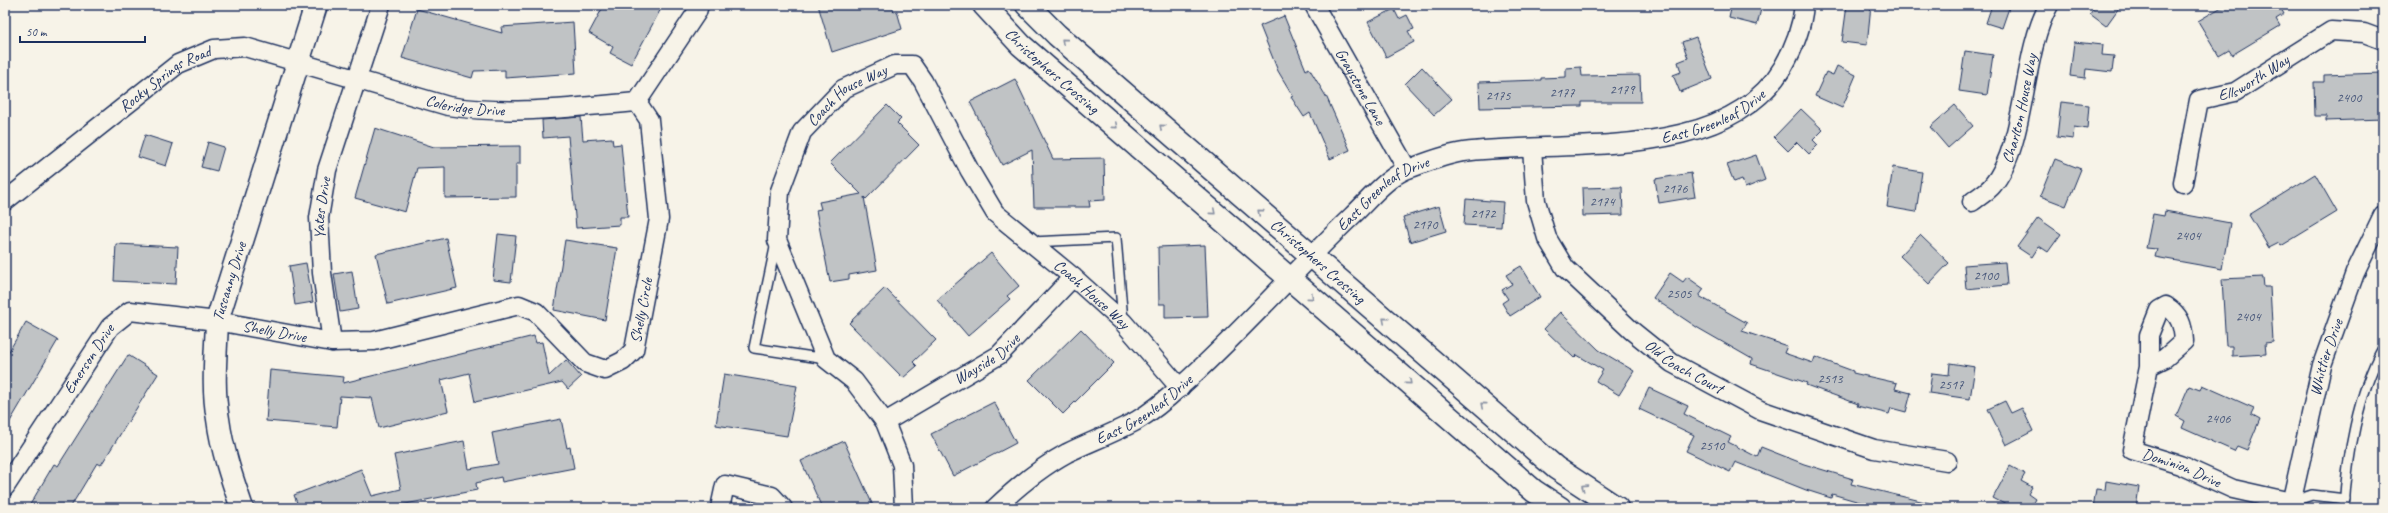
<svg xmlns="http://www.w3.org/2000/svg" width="2388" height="513" font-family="Caveat,sans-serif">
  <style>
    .building { fill: #c0c3c5; stroke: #1b2f5e }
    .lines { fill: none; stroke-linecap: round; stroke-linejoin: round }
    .service-casing { stroke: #1b2f5e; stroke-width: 12 }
    .minor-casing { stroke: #1b2f5e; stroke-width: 21 }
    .tertiary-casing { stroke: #1b2f5e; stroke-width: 25 }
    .service { stroke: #f7f3e8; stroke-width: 9 }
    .minor { stroke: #f7f3e8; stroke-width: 18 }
    .tertiary { stroke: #f7f3e8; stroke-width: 22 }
    .oneway { stroke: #8991a3 }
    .labels { text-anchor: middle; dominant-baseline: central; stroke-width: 3; stroke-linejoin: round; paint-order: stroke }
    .number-label { font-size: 14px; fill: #445478 }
    .street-label { font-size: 16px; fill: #1b2f5e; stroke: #f7f3e8 }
  </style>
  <rect width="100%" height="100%" fill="#f7f3e8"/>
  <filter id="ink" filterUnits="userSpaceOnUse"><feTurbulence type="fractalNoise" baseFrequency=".025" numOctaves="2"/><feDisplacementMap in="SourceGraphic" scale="8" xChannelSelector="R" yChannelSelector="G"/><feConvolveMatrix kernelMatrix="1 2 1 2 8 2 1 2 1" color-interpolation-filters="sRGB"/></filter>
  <g filter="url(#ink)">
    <g class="building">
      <polygon points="604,5 663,5 631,64 610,53 613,47 589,33"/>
      <polygon points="818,5 892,5 894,12 897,11 902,29 832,52"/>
      <polygon points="1732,5 1762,5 1757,25 1729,18"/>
      <polygon points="1847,5 1871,5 1867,45 1842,42"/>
      <polygon points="1992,5 2010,5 2002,28 1986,23"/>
      <polygon points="2096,5 2121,5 2106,26 2090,14"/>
      <polygon points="2225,5 2279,5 2284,14 2276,19 2280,26 2232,55 2229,50 2219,56 2198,21"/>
      <polygon points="417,9 502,33 501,27 573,22 576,73 505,78 505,70 474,71 472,78 402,58"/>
      <polygon points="1394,9 1399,19 1407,15 1414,29 1408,31 1414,42 1386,57 1368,22"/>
      <polygon points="1284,16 1306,70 1309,68 1327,98 1350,150 1330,159 1310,113 1304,117 1291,97 1293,96 1278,71 1260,26"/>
      <polygon points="1696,37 1712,79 1680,92 1673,75 1681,72 1678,62 1688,58 1682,42"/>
      <polygon points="2074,42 2103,45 2102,55 2114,56 2112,72 2086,69 2085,78 2070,76"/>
      <polygon points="1965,51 1993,55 1987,95 1959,91"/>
      <polygon points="1837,66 1856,75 1842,108 1815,96 1826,72 1833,75"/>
      <polygon points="1422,67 1452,99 1434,115 1405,84"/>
      <polygon points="1581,67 1582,76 1640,75 1641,102 1582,102 1582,106 1480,108 1479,82 1541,80 1541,78 1566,77 1566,68"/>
      <polygon points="2381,73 2381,78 2383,78 2383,119 2326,121 2326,116 2315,116 2314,82 2324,82 2324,75"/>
      <polygon points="1015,79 1053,159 1104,158 1105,200 1089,201 1090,207 1034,207 1032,150 1002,165 970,102"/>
      <polygon points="2061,102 2089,105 2087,129 2074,127 2073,139 2057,137"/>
      <polygon points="887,105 901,119 897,123 919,145 866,199 864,197 877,270 849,275 849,279 830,282 816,210 821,209 819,202 861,194 830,163"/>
      <polygon points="1955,105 1973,126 1948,148 1930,127"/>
      <polygon points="1801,109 1823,130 1813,140 1818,145 1809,154 1797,142 1788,151 1774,137"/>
      <polygon points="581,117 583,140 612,138 613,145 621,144 628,217 620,217 620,225 576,228 568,136 543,138 542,120"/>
      <polygon points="375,128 434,147 520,146 520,164 516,164 516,197 445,198 445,167 417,168 405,212 355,198"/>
      <polygon points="145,135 173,144 166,166 138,157"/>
      <polygon points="208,142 224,147 217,171 201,167"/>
      <polygon points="1756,155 1765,180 1745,188 1742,179 1734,182 1727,165"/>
      <polygon points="2055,159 2081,169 2066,206 2040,196"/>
      <polygon points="1893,167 1922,172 1916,212 1887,207"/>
      <polygon points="1691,173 1695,197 1659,203 1655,179"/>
      <polygon points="2315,174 2337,212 2281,246 2279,243 2269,248 2249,215"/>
      <polygon points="1622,187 1623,215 1583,216 1582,188"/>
      <polygon points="1466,199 1503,202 1501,227 1464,225"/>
      <polygon points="1439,206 1446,231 1410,242 1403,217"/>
      <polygon points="2165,211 2230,223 2222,269 2155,257 2157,249 2146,248 2153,214 2164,216"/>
      <polygon points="2038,218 2061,234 2048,252 2039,246 2032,257 2017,247"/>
      <polygon points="498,234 516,236 511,282 493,280"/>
      <polygon points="1920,235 1949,263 1929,284 1900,256"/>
      <polygon points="446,238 457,288 388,304 376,254"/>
      <polygon points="565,240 617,248 605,320 554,310"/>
      <polygon points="116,244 178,247 176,284 114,281"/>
      <polygon points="1205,245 1208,317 1165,318 1165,304 1159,304 1158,247"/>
      <polygon points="991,253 1019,286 1007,296 1010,299 968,336 937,300"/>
      <polygon points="2005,262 2007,285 1966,289 1964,265"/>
      <polygon points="306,263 313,302 295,305 289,266"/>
      <polygon points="1521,266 1540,297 1510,316 1502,303 1508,299 1502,290 1512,284 1506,275"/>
      <polygon points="352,271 358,309 340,312 334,274"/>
      <polygon points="1670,273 1683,282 1687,277 1704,289 1699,296 1747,323 1742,331 1787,346 1784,353 1813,363 1815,357 1853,371 1853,373 1897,383 1895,389 1911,393 1906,412 1891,408 1889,414 1857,406 1858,404 1806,385 1807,383 1751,364 1752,359 1698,328 1653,298"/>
      <polygon points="2263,277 2264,287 2270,287 2273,342 2265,343 2266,354 2232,356 2232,346 2226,346 2222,279"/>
      <polygon points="885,288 936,340 913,362 917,366 903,378 849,323"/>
      <polygon points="1560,312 1599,350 1634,371 1619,395 1596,381 1603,370 1577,355 1574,358 1544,329"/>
      <polygon points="26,322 58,340 5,430 5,358"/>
      <polygon points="1081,329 1114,363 1063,414 1029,380"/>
      <polygon points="534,336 536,343 542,342 549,376 566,360 581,377 568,389 562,382 475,402 469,373 441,380 448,411 379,428 372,398 340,396 337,427 266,421 270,370 344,377 343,383"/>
      <polygon points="128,355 158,374 101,465 97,463 70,508 28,508 54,464 58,466"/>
      <polygon points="1950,363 1975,367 1970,399 1929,393 1932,373 1949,375"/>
      <polygon points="724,374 797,386 787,436 716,425"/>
      <polygon points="2202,385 2254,408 2251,414 2260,419 2247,450 2237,446 2234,451 2182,428 2185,421 2176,416 2189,386 2200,390"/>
      <polygon points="1649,388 1688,406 1684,414 1731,437 1728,442 1757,457 1761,447 1804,464 1853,479 1851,484 1929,503 1928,508 1862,508 1863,503 1832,494 1831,498 1806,490 1735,462 1730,472 1686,451 1694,435 1639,409"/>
      <polygon points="2005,401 2011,413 2022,408 2033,431 2006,445 1988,409"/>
      <polygon points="994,402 1016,443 953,476 931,434"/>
      <polygon points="561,419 567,448 570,447 574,468 502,482 501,477 476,483 477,490 385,508 299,508 294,495 361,469 372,496 401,489 394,455 464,441 469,469 498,464 492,433"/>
      <polygon points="844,441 874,508 822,508 815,492 801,461"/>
      <polygon points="2010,466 2025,474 2021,481 2032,487 2028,494 2035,499 2030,508 2012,508 1993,498"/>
      <polygon points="2106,481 2139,487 2136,508 2093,508 2096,489 2105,490"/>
    </g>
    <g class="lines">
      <defs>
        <g id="service">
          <polyline points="1032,242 1116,238 1123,321"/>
          <polyline points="776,243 754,348 826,359"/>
          <polyline points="2291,502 2312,495 2345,499"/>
          <path d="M2344 508C2347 457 2358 393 2383 348"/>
        </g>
        <g id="minor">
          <path id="s1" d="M1314 5 1407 169"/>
          <path id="s2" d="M1532 149 1536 201 1547 238 1565 268 1631 330 1672 363 1760 410 1874 449 1947 461"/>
          <path id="s3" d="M2183 183 2199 100 2235 92 2331 31 2364 33 2383 40"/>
          <path id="s4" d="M5 201 178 64 214 49 245 47 448 106C511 116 574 107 637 102"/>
          <path id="s5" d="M1972 202C1978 197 1987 192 1992 186 2027 145 2021 54 2049 5"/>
          <path id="s6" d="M332 342 322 273 319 218 327 170 381 5"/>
          <path id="s7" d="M2149 366V335L2159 310 2166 306C2180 315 2183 325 2184 341L2165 358 2149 366 2132 450 2180 465 2233 489 2291 502"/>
          <path id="s8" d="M885 422 999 355 1073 277"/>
          <path id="s9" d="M5 487 110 327 130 311 217 321 332 342 374 341 519 305 536 312 585 363 605 370 623 361 634 350 659 219 649 120 637 102 697 12 699 5"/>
          <polyline points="720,508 725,485 772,496 783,508"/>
          <path id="s10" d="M904 508 902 465 885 422 854 381 826 359 777 240 780 191 802 132 843 89 895 65H912L923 81 970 171 995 213 1073 277 1123 322 1180 388"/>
          <path id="s11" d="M995 508C1016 488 1041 467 1067 453 1090 442 1114 433 1136 421 1151 412 1167 399 1180 387 1241 333 1294 271 1352 216 1369 200 1388 175 1411 168 1427 162 1447 154 1464 152 1562 139 1725 165 1783 67 1794 48 1802 27 1804 5"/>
          <path id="s12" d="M2290 508 2322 365 2355 273 2383 215"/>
        </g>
        <g id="tertiary">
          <path id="s13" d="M984 5 1021 45 1534 491 1560 508"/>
          <path id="s14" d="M1027 5 1057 35 1556 468 1617 508"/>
          <path id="s15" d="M242 508C232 479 222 450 218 419 212 387 216 353 217 321L316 5"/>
        </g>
      </defs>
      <use href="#service" class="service-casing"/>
      <use href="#minor" class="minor-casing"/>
      <use href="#tertiary" class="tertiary-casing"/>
      <use href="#service" class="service"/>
      <use href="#minor" class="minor"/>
      <use href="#tertiary" class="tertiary"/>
    </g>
    <defs><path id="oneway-chevron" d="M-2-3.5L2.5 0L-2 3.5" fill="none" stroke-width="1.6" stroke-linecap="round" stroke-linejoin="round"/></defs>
    <g class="oneway">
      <use href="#oneway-chevron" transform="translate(1064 41) rotate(-139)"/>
      <use href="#oneway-chevron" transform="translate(1115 126) rotate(41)"/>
      <use href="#oneway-chevron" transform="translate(1162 127) rotate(-139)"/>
      <use href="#oneway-chevron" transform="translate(1213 212) rotate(41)"/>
      <use href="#oneway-chevron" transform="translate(1260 212) rotate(-139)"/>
      <use href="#oneway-chevron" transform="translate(1311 297) rotate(41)"/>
      <use href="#oneway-chevron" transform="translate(1385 320) rotate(-139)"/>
      <use href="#oneway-chevron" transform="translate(1409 382) rotate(41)"/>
      <use href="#oneway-chevron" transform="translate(1483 405) rotate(-139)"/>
      <use href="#oneway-chevron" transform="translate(1584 487) rotate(-147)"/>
    </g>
  </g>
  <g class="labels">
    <g class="number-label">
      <text x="1622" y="89">2179</text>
      <text x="1562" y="92">2177</text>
      <text x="1498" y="95">2175</text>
      <text x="2349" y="97">2400</text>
      <text x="1675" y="188">2176</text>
      <text x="1602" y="201">2174</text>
      <text x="1483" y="213">2172</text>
      <text x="1425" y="224">2170</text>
      <text x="2188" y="235">2404</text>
      <text x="1986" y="275">2100</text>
      <text x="1679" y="293">2505</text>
      <text x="2248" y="316">2404</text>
      <text x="1830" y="378">2513</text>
      <text x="1951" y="384">2517</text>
      <text x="2218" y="418">2406</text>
      <text x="1712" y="445">2510</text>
    </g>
    <g class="street-label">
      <text stroke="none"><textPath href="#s13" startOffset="95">Christophers Crossing</textPath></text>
      <text stroke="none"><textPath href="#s3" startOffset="144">Ellsworth Way</textPath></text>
      <text stroke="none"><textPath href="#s4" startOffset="202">Rocky Springs Road</textPath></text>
      <text stroke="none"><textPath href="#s1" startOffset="94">Graystone Lane</textPath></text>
      <text stroke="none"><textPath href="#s10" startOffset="476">Coach House Way</textPath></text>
      <text stroke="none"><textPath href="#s4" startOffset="519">Coleridge Drive</textPath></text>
      <text stroke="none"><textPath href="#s5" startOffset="109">Charlton House Way</textPath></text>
      <text stroke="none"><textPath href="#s11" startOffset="852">East Greenleaf Drive</textPath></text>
      <text stroke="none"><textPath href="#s11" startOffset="504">East Greenleaf Drive</textPath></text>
      <text stroke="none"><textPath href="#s6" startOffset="135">Yates Drive</textPath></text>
      <text stroke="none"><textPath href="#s14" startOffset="388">Christophers Crossing</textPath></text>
      <text stroke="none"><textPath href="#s15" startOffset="232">Tuscanny Drive</textPath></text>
      <text stroke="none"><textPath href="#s10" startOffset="847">Coach House Way</textPath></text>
      <text stroke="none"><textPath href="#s9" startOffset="799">Shelly Circle</textPath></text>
      <text stroke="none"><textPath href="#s9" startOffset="363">Shelly Drive</textPath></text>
      <text stroke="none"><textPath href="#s8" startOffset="120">Wayside Drive</textPath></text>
      <text stroke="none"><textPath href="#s12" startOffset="155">Whittier Drive</textPath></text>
      <text stroke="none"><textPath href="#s9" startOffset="153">Emerson Drive</textPath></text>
      <text stroke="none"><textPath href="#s2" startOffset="281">Old Coach Court</textPath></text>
      <text stroke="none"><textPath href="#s11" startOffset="180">East Greenleaf Drive</textPath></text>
      <text stroke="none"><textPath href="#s7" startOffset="289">Dominion Drive</textPath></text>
    </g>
  </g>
  <rect width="2388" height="513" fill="none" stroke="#f7f3e8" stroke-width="20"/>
  <rect x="10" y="10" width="2368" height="493" fill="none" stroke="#1b2f5e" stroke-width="1.5" filter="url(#ink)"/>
  <path d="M20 36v6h125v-6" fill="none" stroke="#1b2f5e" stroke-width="2"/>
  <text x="26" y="36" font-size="12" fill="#1b2f5e" stroke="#f7f3e8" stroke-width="3" paint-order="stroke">50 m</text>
</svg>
